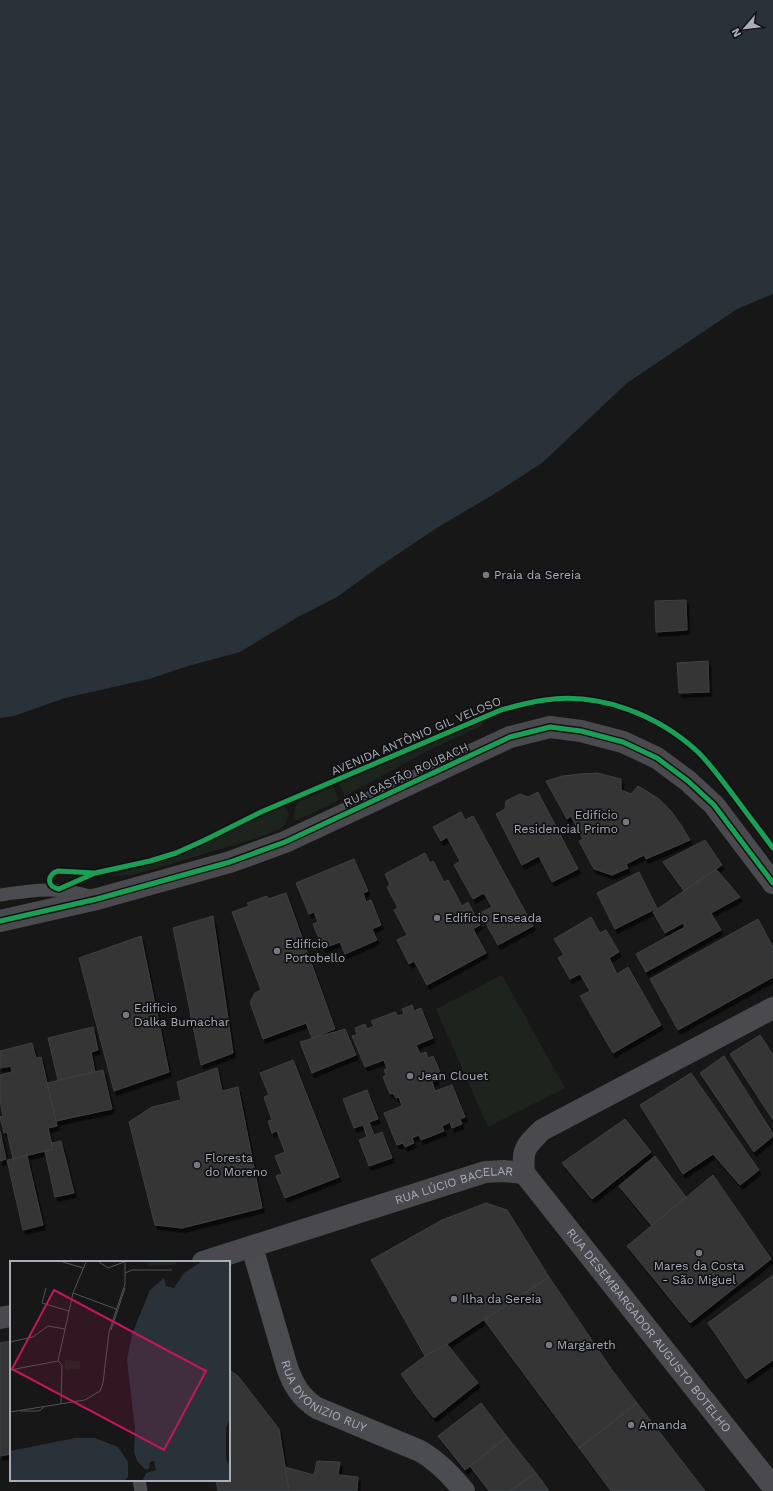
<svg xmlns="http://www.w3.org/2000/svg" width="773" height="1491" font-family="'Work Sans',sans-serif">
  <style>
    .green { fill: #1d241e }
    .water { fill: #2a3239 }
    .building { fill: #353536; stroke: #3f4043; filter: url(#shadow) }
    .lines { fill: none; stroke-linecap: round; stroke-linejoin: round }
    .lane { stroke: #4b4c50; stroke-width: 13 }
    .street { stroke: #4b4c50; stroke-width: 22 }
    .secondary { stroke: #4a4a4e; stroke-width: 22 }
    .cycleway-casing { stroke: #111113; stroke-width: 8 }
    .cycleway { stroke: #1a9f57; stroke-width: 5 }
    .poi-dot { fill: #757880; stroke: #111113; stroke-width: 1.5 }
    .labels { text-anchor: middle; dominant-baseline: central; stroke-width: 3.5; stroke-linejoin: round; paint-order: stroke }
    .poi-label { font-size: 12px; fill: #a8adb8; stroke: #111113; text-anchor: start }
    .street-label { font-size: 12px; fill: #a8adb8; stroke: #111113 }
    .inset-road { fill: none; stroke: #515357; stroke-width: 1 }
    .view { fill: #c2185b; fill-opacity: 0.15; stroke: #c2185b; stroke-width: 2 }
    .inset-edge { fill: none; stroke: #a8adb8; stroke-width: 2 }
  </style>
  <defs>
    <filter id="shadow"><feDropShadow dx="2.5" dy="4.5" stdDeviation="0" flood-color="#0009"/></filter>
  </defs>
  <rect width="100%" height="100%" fill="#171717"/>
  <g class="green">
    <polygon points="482,722 483,725 429,750 345,796 339,784"/>
    <polygon points="333,787 339,800 298,820 295,820 293,817 296,805 300,801"/>
    <polygon points="283,807 286,808 289,814 285,825 280,829 258,838 147,871 132,875 109,876 177,856"/>
    <polygon points="502,975 565,1088 488,1127 436,1009"/>
  </g>
  <polygon class="water" points="0,0 773,0 773,294 737,309 627,383 542,463 491,496 435,529 380,566 337,597 298,617 240,652 188,666 149,679 65,698 14,716 0,718"/>
  <g class="building">
    <polygon points="686,600 687,630 656,632 655,601"/>
    <polygon points="708,661 709,692 679,693 677,663"/>
    <polygon points="597,773 621,779 621,790 631,794 638,786 659,799 671,811 681,825 690,840 646,859 644,855 626,864 628,868 612,875 594,869 579,841 583,839 571,816 567,819 546,781 563,776 580,774"/>
    <polygon points="538,792 578,869 552,882 539,856 522,865 496,814 505,809 506,801 520,794 528,797"/>
    <polygon points="461,812 465,820 473,816 533,926 498,945 480,913 492,907 484,893 473,899 454,865 460,861 447,837 441,841 433,827"/>
    <polygon points="705,840 722,865 684,891 663,862"/>
    <polygon points="425,853 430,863 433,861 444,882 448,880 462,906 468,902 480,925 473,929 486,953 427,985 414,961 409,964 397,940 407,935 394,910 398,908 387,887 390,885 385,874"/>
    <polygon points="354,859 368,891 363,893 366,902 371,900 381,925 372,929 377,940 345,954 340,942 323,948 313,924 318,922 314,912 309,914 296,883"/>
    <polygon points="716,869 740,897 711,913 721,930 646,972 636,954 685,927 683,923 665,933 653,912"/>
    <polygon points="639,872 657,908 615,929 597,893"/>
    <polygon points="286,893 335,1029 312,1038 306,1023 263,1039 250,1002 255,993 261,990 232,912 249,906 247,903 267,896 268,899"/>
    <polygon points="213,916 233,1053 201,1065 173,928"/>
    <polygon points="591,917 600,933 606,930 619,952 609,958 617,974 628,967 661,1025 613,1053 580,996 590,991 580,974 570,979 558,958 564,955 554,939"/>
    <polygon points="758,919 773,947 773,977 678,1030 650,979"/>
    <polygon points="141,936 169,1072 114,1091 79,958"/>
    <polygon points="412,1005 414,1011 421,1008 433,1038 416,1045 420,1054 426,1052 428,1058 433,1056 440,1072 435,1074 437,1080 432,1082 435,1091 452,1085 465,1117 460,1119 462,1124 452,1128 450,1122 442,1126 444,1131 421,1140 419,1135 412,1138 414,1143 405,1147 403,1143 397,1145 384,1113 402,1106 399,1097 396,1098 393,1093 390,1094 383,1077 386,1075 384,1070 387,1069 384,1060 365,1067 352,1036 357,1035 355,1028 365,1024 367,1029 374,1026 371,1021 395,1012 398,1016 404,1014 402,1009"/>
    <polygon points="93,1027 98,1050 91,1052 95,1072 58,1080 48,1038"/>
    <polygon points="345,1029 356,1055 312,1073 300,1042"/>
    <polygon points="760,1035 773,1055 773,1120 730,1054"/>
    <polygon points="32,1043 36,1058 41,1057 57,1126 48,1128 53,1149 13,1159 7,1132 4,1133 0,1117 3,1116 0,1101 0,1075 12,1072 11,1066 0,1068 0,1051"/>
    <polygon points="724,1056 773,1134 773,1136 754,1152 700,1073"/>
    <polygon points="293,1060 339,1177 285,1198 276,1176 282,1174 275,1156 285,1152 277,1131 272,1133 268,1121 272,1120 264,1097 269,1095 260,1073"/>
    <polygon points="217,1068 222,1091 238,1087 262,1208 182,1228 155,1225 129,1122 152,1107 181,1100 177,1082"/>
    <polygon points="103,1070 112,1109 56,1121 47,1083"/>
    <polygon points="691,1073 759,1170 740,1185 713,1154 683,1174 640,1105"/>
    <polygon points="367,1090 378,1119 369,1122 374,1135 382,1132 392,1158 369,1166 359,1140 367,1137 363,1125 354,1128 343,1099"/>
    <polygon points="625,1119 651,1152 592,1199 562,1163"/>
    <polygon points="0,1131 6,1159 0,1161"/>
    <polygon points="61,1141 74,1193 55,1197 45,1152 53,1149 52,1143"/>
    <polygon points="27,1156 43,1225 23,1230 7,1160"/>
    <polygon points="655,1156 686,1197 652,1226 619,1186"/>
    <polygon points="713,1175 771,1259 690,1323 627,1246"/>
    <polygon points="486,1203 507,1210 549,1277 447,1344 425,1356 371,1260 442,1220"/>
    <polygon points="773,1275 773,1360 746,1379 708,1323"/>
    <polygon points="549,1277 612,1370 637,1403 579,1448 484,1320"/>
    <polygon points="11,1341 11,1454 0,1456 0,1343"/>
    <polygon points="447,1344 478,1383 434,1418 416,1396 401,1374 425,1356"/>
    <polygon points="229,1370 238,1376 279,1429 289,1491 218,1491 216,1480 229,1480"/>
    <polygon points="481,1403 507,1437 465,1470 438,1436"/>
    <polygon points="637,1403 681,1460 705,1491 611,1491 579,1448"/>
    <polygon points="507,1437 536,1473 510,1491 489,1491 470,1466"/>
    <polygon points="317,1461 340,1462 338,1475 358,1477 357,1491 289,1491 285,1467 314,1475"/>
    <polygon points="536,1473 549,1491 510,1491"/>
  </g>
  <g class="lines">
    <g class="lane">
      <path d="M0 895C34 890 59 886 92 897"/>
      <polyline points="139,1480 141,1491"/>
    </g>
    <path class="street" id="s1" d="M252 1247 287 1367C293 1385 301 1398 317 1408L420 1451C438 1461 451 1475 464 1491"/>
    <g class="secondary">
      <polyline points="0,921 97,899 230,862 285,842 510,737 550,727 581,731 623,742 657,758 688,781 714,805 773,883"/>
      <path id="s2" d="M524 1173 773 1487"/>
      <path d="M524 1173C522 1149 525 1147 542 1130L773 1008"/>
      <path id="s3" d="M203 1262 485 1172 504 1171 524 1173"/>
      <polyline points="0,1318 11,1316"/>
    </g>
    <defs>
      <g id="cycleway">
        <path d="M95 873 58 871C47 874 46 887 59 889L95 873 150 861 176 853 205 840 261 812 501 710C515 706 530 702 545 700 600 692 658 715 698 752 710 764 721 779 731 792 745 811 759 829 773 848"/>
        <polyline points="0,921 97,899 230,862 285,842 510,737 550,727 581,731 623,742 657,758 688,781 714,805 773,883"/>
      </g>
    </defs>
    <use href="#cycleway" class="cycleway-casing"/>
    <use href="#cycleway" class="cycleway"/>
  </g>
  <g class="poi-dot">
    <circle cx="486" cy="575" r="4"/>
    <circle cx="626" cy="822" r="4"/>
    <circle cx="437" cy="918" r="4"/>
    <circle cx="277" cy="951" r="4"/>
    <circle cx="126" cy="1015" r="4"/>
    <circle cx="410" cy="1076" r="4"/>
    <circle cx="197" cy="1165" r="4"/>
    <circle cx="699" cy="1253" r="4"/>
    <circle cx="454" cy="1299" r="4"/>
    <circle cx="549" cy="1345" r="4"/>
    <circle cx="631" cy="1425" r="4"/>
  </g>
  <g class="labels">
    <g class="poi-label">
      <text x="494" y="575">Praia da Sereia</text>
      <text x="618" y="815" text-anchor="end">Edifício<tspan x="618" dy="14">Residencial Primo</tspan></text>
      <text x="445" y="918">Edifício Enseada</text>
      <text x="285" y="944">Edifício<tspan x="285" dy="14">Portobello</tspan></text>
      <text x="134" y="1008">Edifício<tspan x="134" dy="14">Dalka Bumachar</tspan></text>
      <text x="418" y="1076">Jean Clouet</text>
      <text x="205" y="1158">Floresta<tspan x="205" dy="14">do Moreno</tspan></text>
      <text x="699" y="1266" text-anchor="middle">Mares da Costa<tspan x="699" dy="14">- São Miguel</tspan></text>
      <text x="462" y="1299">Ilha da Sereia</text>
      <text x="557" y="1345">Margareth</text>
      <text x="639" y="1425">Amanda</text>
    </g>
    <g class="street-label">
      <text transform="translate(416 736) rotate(-23)">AVENIDA ANTÔNIO GIL VELOSO</text>
      <text transform="translate(406 775) rotate(-25)">RUA GASTÃO ROUBACH</text>
      <text stroke="none"><textPath href="#s3" startOffset="263">RUA LÚCIO BACELAR</textPath></text>
      <text stroke="none"><textPath href="#s2" startOffset="201">RUA DESEMBARGADOR AUGUSTO BOTELHO</textPath></text>
      <text stroke="none"><textPath href="#s1" startOffset="174">RUA DYONIZIO RUY</textPath></text>
    </g>
  </g>
  <g transform="translate(10 1261)">
    <rect width="220" height="220" fill="#171717"/>
    <path d="M138 1H166V4L138 5ZM55 99 70 100V108L55 109Z" fill="#1d241e"/>
    <path d="M191 1H220V158L216 167V198L220 206V219H133L136 212 146 209 144 200 140 201 139 208H135L127 200 124 190 125 168 117 99 122 73 140 29 154 17 156 25 164 27 174 12ZM65 177H85L108 186 118 201V216L115 219H0V190Z" fill="#2a3239"/>
    <path class="inset-road" d="M53 1 73 7M89 1 98 7 114 1M115 12 122 9H162M36 27 32 42 59 50M63 32 106 48M101 69 115 27M0 81 23 76 38 65 55 68M48 100 63 32 76 1M48 100 52 104 51 143M0 109 48 100M10 150H29L34 146M0 151 75 139 90 130 93 122 99 71 115 23V1"/>
    <path class="view" d="M44 29 196 110 154 189 2 108Z"/>
    <rect width="220" height="220" class="inset-edge"/>
  </g>
  <g transform="translate(745 28) rotate(242)" stroke="#111113" stroke-width="3" paint-order="stroke">
  <path d="M0-3L7 15L0 10L-7 15Z" fill="#a8adb8"/>
  <text y="-6" font-size="11" font-weight="bold" text-anchor="middle" fill="#a8adb8">N</text>
  </g>
</svg>
